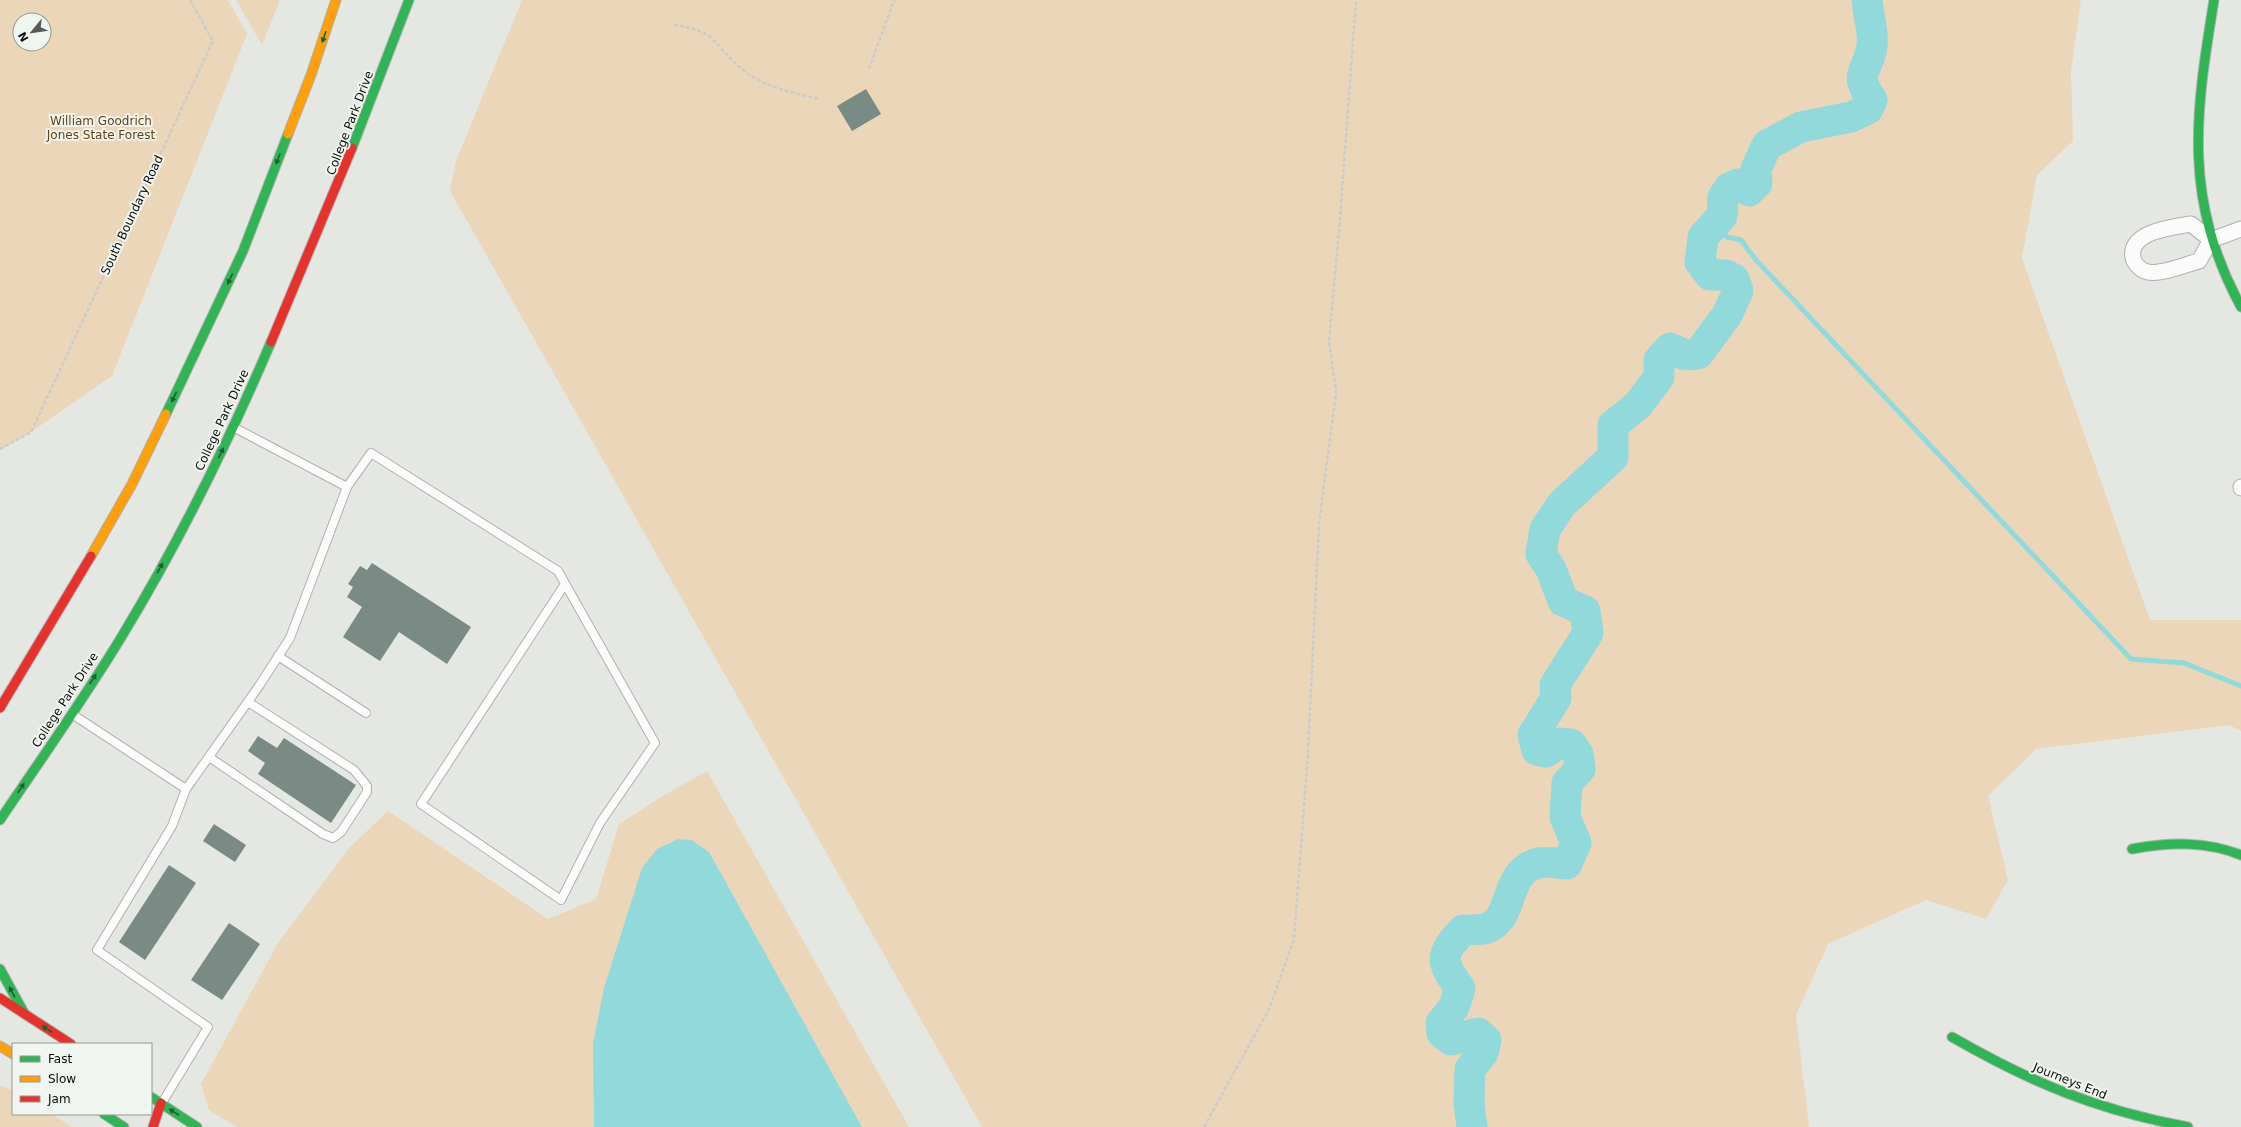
<svg xmlns="http://www.w3.org/2000/svg" width="2241" height="1127" font-family="'DejaVu Sans',sans-serif">
  <style>
    .green { fill: #ecd6ba; fill-rule: evenodd }
    .water { fill: #92d9dc }
    .lines { fill: none; stroke-linecap: round; stroke-linejoin: round }
    .stream { stroke: #92d9dc; stroke-width: 5 }
    .river { stroke: #92d9dc; stroke-width: 31 }
    .building { fill: #7a8a84 }
    .lane-casing { stroke: #afb1ae; stroke-width: 10 }
    .street-casing { stroke: #afb1ae; stroke-width: 17 }
    .fast-casing { stroke: #afb1ae; stroke-width: 11 }
    .slow-casing { stroke: #afb1ae; stroke-width: 11 }
    .jam-casing { stroke: #afb1ae; stroke-width: 11 }
    .path { stroke: #cbcbca; stroke-width: 2.5; stroke-dasharray: 4 2; stroke-linecap: butt }
    .lane { stroke: #fbfbfb; stroke-width: 8 }
    .street { stroke: #fbfbfb; stroke-width: 15 }
    .fast { stroke: #30b455; stroke-width: 9 }
    .slow { stroke: #ff9f0a; stroke-width: 9 }
    .jam { stroke: #e5322d; stroke-width: 9 }
    .oneway { fill: #1d6030 }
    .labels { text-anchor: middle; dominant-baseline: central; stroke-width: 4; stroke-linejoin: round; paint-order: stroke }
    .park-label { font-size: 12px; fill: #634215; stroke: #f1f5ef }
    .street-label { font-size: 12px; fill: #0a0c0a; stroke: #f1f5ef }
  </style>
  <rect width="100%" height="100%" fill="#e5e7e3"/>
  <g class="green">
    <path d="M0 0H228L247 34 112 376 31 432 0 450ZM20 20H44V44H20Z"/>
    <polygon points="236,0 280,0 262,45"/>
    <polygon points="522,0 2081,0 2071,72 2073,141 2037,175 2022,258 2150,620 2241,620 2241,731 2229,725 2036,749 1988,796 2008,880 1986,919 1926,900 1828,944 1796,1015 1809,1127 982,1127 450,191 456,161"/>
    <polygon points="707,771 909,1127 237,1127 209,1110 201,1084 278,943 350,847 388,811 548,919 596,899 619,824 661,797"/>
    <polygon points="0,1085 13,1091 13,1114 52,1114 72,1127 0,1127"/>
  </g>
  <polygon class="water" points="678,839 691,840 709,852 862,1127 594,1127 593,1044 604,988 642,868 657,849"/>
  <g class="lines">
    <polyline class="stream" points="1715,223 1727,237 1741,240 1756,260 2131,659 2184,663 2241,686"/>
    <path class="river" d="M1472 1127 1469 1103 1470 1069 1483 1053 1486 1040 1478 1033 1451 1040 1442 1033 1441 1023 1454 1007 1460 988C1440 962 1440 954 1463 930 1470 930 1478 930 1485 929 1516 920 1502 871 1539 863 1548 861 1559 864 1567 864L1576 843 1565 817 1567 783 1580 769 1578 754 1571 744 1559 743 1546 752 1537 750 1533 735 1556 698 1555 685 1588 633 1585 611 1563 601 1551 569 1541 554 1545 529 1562 504 1613 457V425L1638 405 1659 377V360L1670 348 1685 355 1698 354 1727 315 1738 291 1734 279 1726 275H1710L1700 262 1703 237 1722 216 1723 197 1729 188 1738 184 1749 191 1757 183 1756 169 1767 145 1801 127 1851 117 1868 109 1872 100C1852 71 1868 74 1872 46 1874 34 1868 13 1867 0"/>
  </g>
  <g class="building">
    <polygon points="866,89 881,114 852,131 837,106"/>
    <polygon points="372,563 471,627 447,664 399,632 380,661 343,637 362,607 347,597 353,587 348,584 360,566 367,570"/>
    <polygon points="258,736 277,748 284,738 356,785 331,823 258,774 265,763 248,751"/>
    <polygon points="214,824 246,845 235,862 203,841"/>
    <polygon points="169,865 196,883 145,960 119,942"/>
    <polygon points="229,923 260,944 222,1000 191,980"/>
  </g>
  <g class="lines">
    <defs>
      <g id="lane">
        <polyline points="347,487 371,453 558,571 655,743 600,823 561,900 421,804 565,584"/>
        <polyline points="278,656 366,713"/>
        <polyline points="72,714 186,789 172,826 97,950 208,1027 162,1103"/>
        <polyline points="209,757 323,834 333,838 341,832 367,792 367,786 354,770 248,702"/>
        <polyline points="186,789 259,686 290,638 347,487 235,428"/>
      </g>
      <g id="street">
        <path d="M2191 224 2211 240 2199 261C2187 264 2160 275 2148 272 2142 271 2137 266 2134 261 2124 232 2173 227 2191 224Z"/>
        <polyline points="2211,240 2241,229"/>
        <polyline points="2241,488 2241,487"/>
      </g>
      <g id="fast">
        <path d="M2214 0C2195 116 2183 199 2241 307"/>
        <polyline points="352,148 409,0"/>
        <polyline points="166,414 243,251 288,134"/>
        <path d="M0 820C41 759 84 699 122 636 179 542 228 443 271 342"/>
        <path d="M2132 849C2170 842 2205 841 2241 855"/>
        <polyline points="0,969 24,1013"/>
        <path d="M1952 1037C2032 1083 2097 1110 2188 1127"/>
        <polyline points="151,1097 197,1127"/>
        <polyline points="104,1114 124,1127"/>
      </g>
      <g id="slow">
        <polyline points="288,134 311,75 336,0"/>
        <polyline points="91,556 132,484 166,414"/>
        <polyline points="0,1046 13,1054"/>
      </g>
      <g id="jam">
        <polyline points="271,342 352,148"/>
        <polyline points="0,708 91,556"/>
        <polyline points="0,998 71,1044"/>
        <polyline points="153,1127 161,1103"/>
      </g>
    </defs>
    <use href="#lane" class="lane-casing"/>
    <use href="#street" class="street-casing"/>
    <use href="#fast" class="fast-casing"/>
    <use href="#slow" class="slow-casing"/>
    <use href="#jam" class="jam-casing"/>
    <g class="path">
      <path d="M674 25C686 27 699 29 709 36 722 48 732 62 747 73 768 88 794 93 819 99"/>
      <polyline points="869,69 894,0"/>
      <polyline points="0,449 31,432 213,41 190,0"/>
      <polyline points="1204,1127 1269,1009 1294,939 1308,753 1319,524 1336,392 1329,341 1340,218 1356,0"/>
    </g>
    <use href="#lane" class="lane"/>
    <use href="#street" class="street"/>
    <use href="#fast" class="fast"/>
    <use href="#slow" class="slow"/>
    <use href="#jam" class="jam"/>
  </g>
  <defs><path id="oneway-solid" d="M-6-.8H1V-3.2L6.5 0L1 3.2V.8H-6Z"/></defs>
  <g class="oneway">
    <use href="#oneway-solid" transform="translate(324 37) rotate(109)"/>
    <use href="#oneway-solid" transform="translate(278 159) rotate(111)"/>
    <use href="#oneway-solid" transform="translate(230 279) rotate(115)"/>
    <use href="#oneway-solid" transform="translate(174 397) rotate(116)"/>
    <use href="#oneway-solid" transform="translate(221 453) rotate(-64)"/>
    <use href="#oneway-solid" transform="translate(160 568) rotate(-61)"/>
    <use href="#oneway-solid" transform="translate(93 679) rotate(-57)"/>
    <use href="#oneway-solid" transform="translate(21 788) rotate(-57)"/>
    <use href="#oneway-solid" transform="translate(12 992) rotate(-119)"/>
    <use href="#oneway-solid" transform="translate(47 1029) rotate(-147)"/>
    <use href="#oneway-solid" transform="translate(174 1112) rotate(-147)"/>
  </g>
  <g class="labels">
    <g class="park-label">
      <text x="101" y="121">William Goodrich<tspan x="101" dy="14">Jones State Forest</tspan></text>
    </g>
    <g class="street-label">
      <text transform="translate(350 123) rotate(-69)">College Park Drive</text>
      <text transform="translate(132 215) rotate(-65)">South Boundary Road</text>
      <text transform="translate(222 420) rotate(-65)">College Park Drive</text>
      <text transform="translate(65 700) rotate(-57)">College Park Drive</text>
      <text transform="translate(2070 1081) rotate(22)">Journeys End</text>
    </g>
  </g>
  <rect x="12" y="1043" width="140" height="72" fill="#f1f5ef" stroke="#959893"/>
  <rect x="20" y="1056" width="20" height="6" fill="#30b455" stroke="#959893"/>
  <text x="48" y="1063" font-size="12" fill="#0a0c0a">Fast</text>
  <rect x="20" y="1076" width="20" height="6" fill="#ff9f0a" stroke="#959893"/>
  <text x="48" y="1083" font-size="12" fill="#0a0c0a">Slow</text>
  <rect x="20" y="1096" width="20" height="6" fill="#e5322d" stroke="#959893"/>
  <text x="48" y="1103" font-size="12" fill="#0a0c0a">Jam</text>
  <g transform="translate(32 32) rotate(241)"><circle r="19" fill="#f1f5ef" stroke="#959893"/>
  <path d="M0-3L7 15L0 10L-7 15Z" fill="#575956"/>
  <text y="-6" font-size="11" font-weight="bold" text-anchor="middle" fill="#0a0c0a">N</text>
  </g>
</svg>
